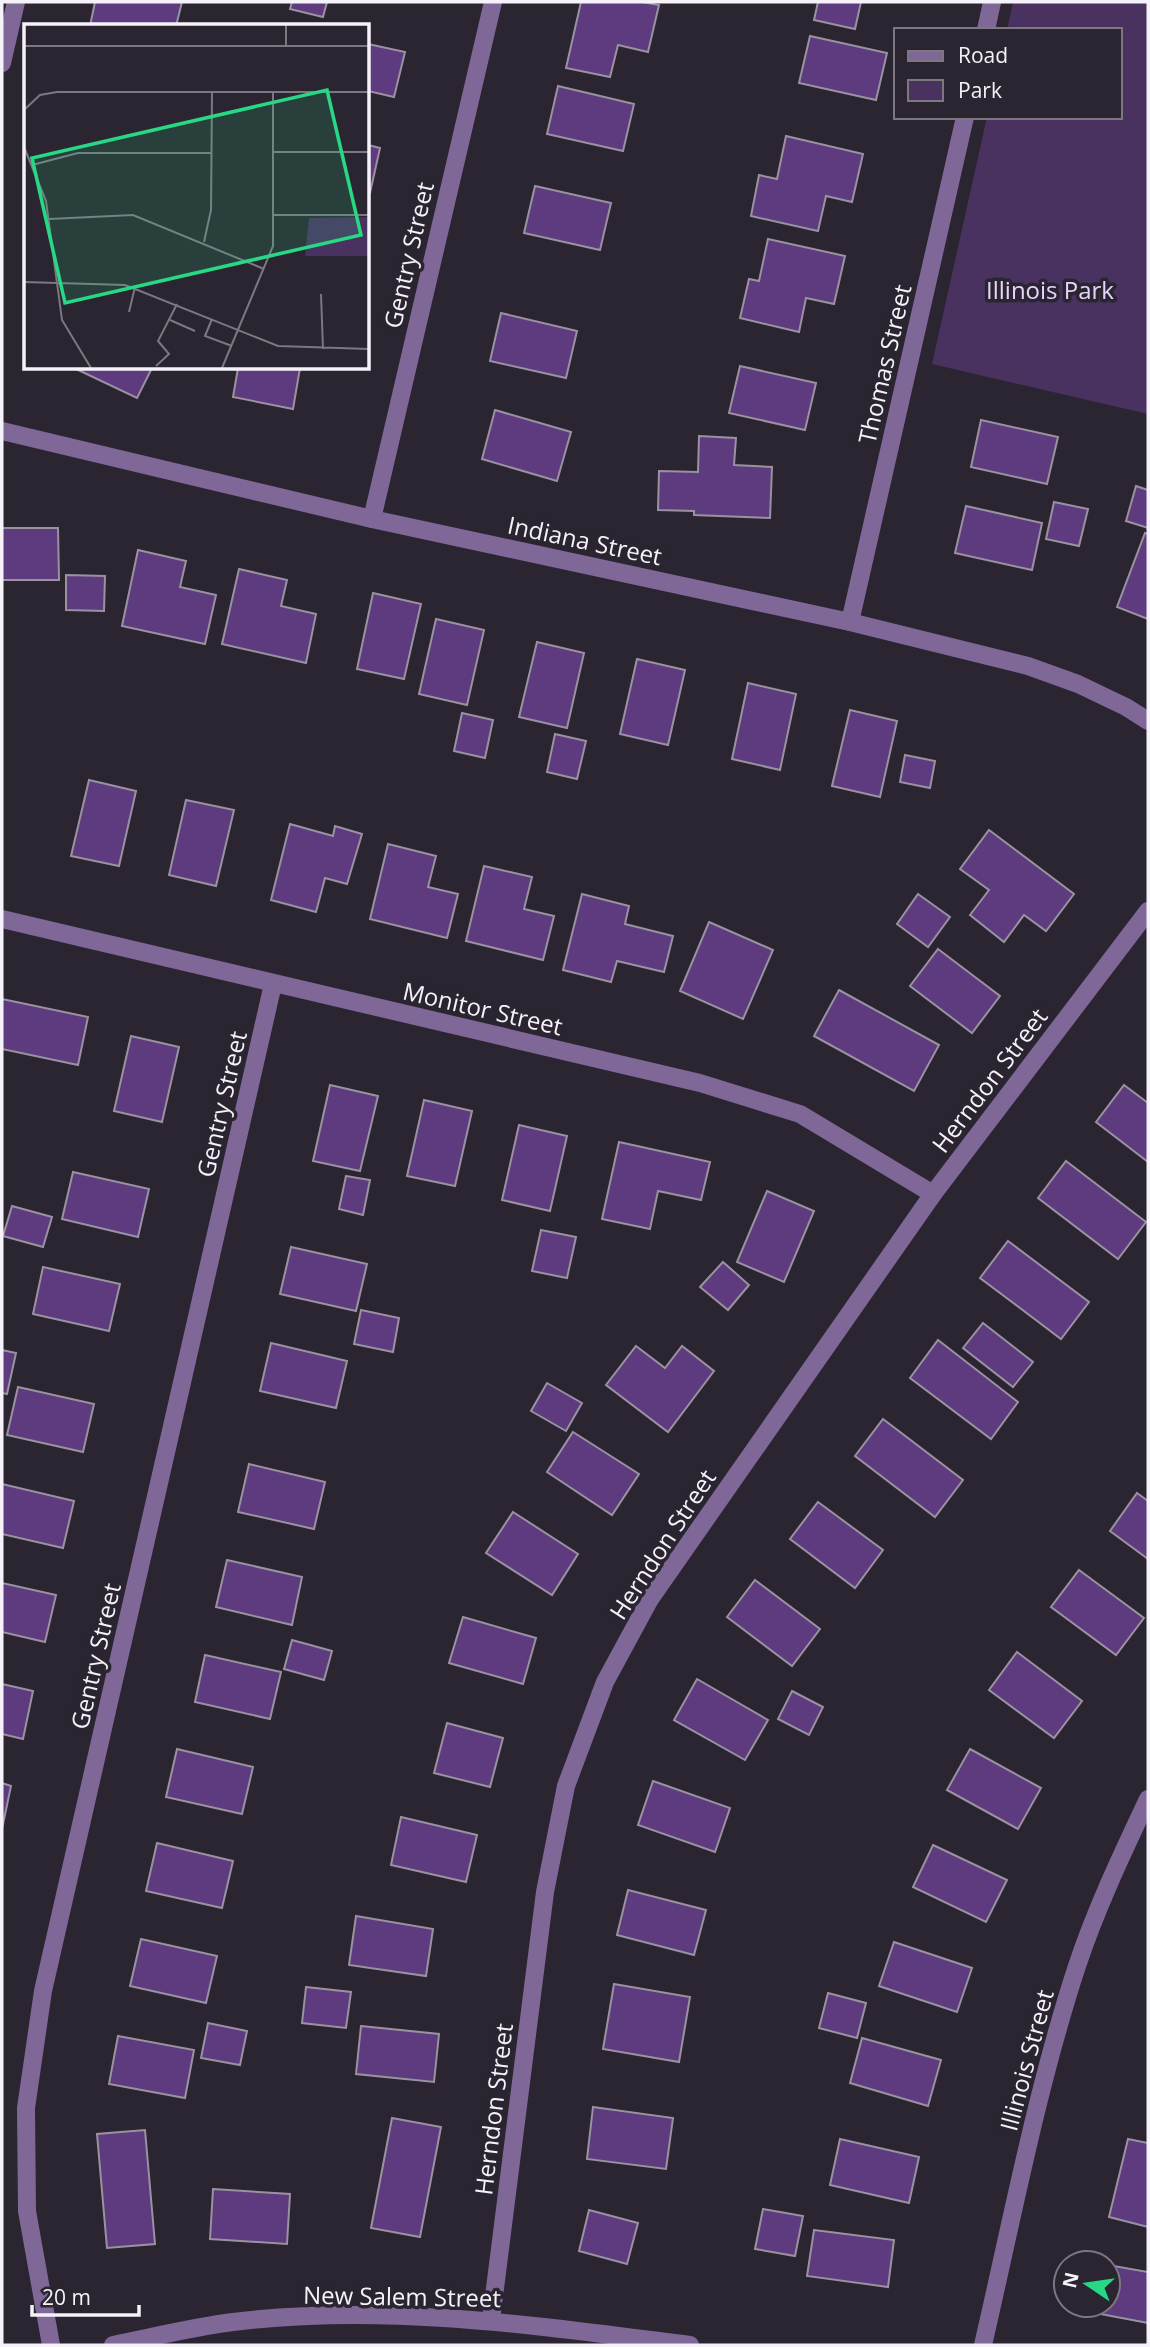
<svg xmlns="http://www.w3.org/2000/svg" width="1150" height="2347" font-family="'Open Sans',sans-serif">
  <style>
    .green { fill: #493260 }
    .building { fill: #5e3a7e; stroke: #9992a0; stroke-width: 2 }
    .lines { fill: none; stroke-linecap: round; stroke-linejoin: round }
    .minor { stroke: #7f6798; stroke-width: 18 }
    .labels { text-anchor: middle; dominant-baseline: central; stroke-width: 7; stroke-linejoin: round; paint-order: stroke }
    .street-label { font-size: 24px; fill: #f6f2fa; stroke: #2a2530 }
    .park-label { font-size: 24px; fill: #e6d4fc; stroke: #2a2530 }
    .inset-road { fill: none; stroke: #7c7781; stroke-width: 2 }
    .view { fill: #27d885; fill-opacity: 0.15; stroke: #27d885; stroke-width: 3.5 }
    .inset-edge { fill: none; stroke: #f6f2fa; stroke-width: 3.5 }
  </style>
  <rect width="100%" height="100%" fill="#2a2530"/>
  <polygon class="green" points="1013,2 1148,2 1148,414 932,364 987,117 1120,117 1120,30 1007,30"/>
  <g class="building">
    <polygon points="95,2 182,2 176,26 90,26"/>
    <polygon points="292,2 327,2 323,17 290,9"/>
    <polygon points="581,2 642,2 659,5 648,52 618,45 610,77 566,68"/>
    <polygon points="818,2 861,2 855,29 814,20"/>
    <polygon points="810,36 887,53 876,100 799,83"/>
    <polygon points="368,44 405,52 394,97 368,91"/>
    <polygon points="558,86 634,104 623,151 547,134"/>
    <polygon points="786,136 863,154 852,202 826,196 818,231 751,216 759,175 777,179"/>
    <polygon points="368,145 380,148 370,193 368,193"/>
    <polygon points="535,186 611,203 600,250 524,233"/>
    <polygon points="768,239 845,256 834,304 806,298 799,332 740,318 749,279 759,281"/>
    <polygon points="501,313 577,331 566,378 490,361"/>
    <polygon points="740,366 816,383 805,430 729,413"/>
    <polygon points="74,368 152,368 137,398"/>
    <polygon points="238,368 300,368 293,409 233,397"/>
    <polygon points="495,410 571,432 557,481 482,459"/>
    <polygon points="981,420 1058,437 1047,484 971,467"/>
    <polygon points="699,436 736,438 734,465 772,467 770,518 694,515 694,511 658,510 659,471 698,472"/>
    <polygon points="1136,486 1148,490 1148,528 1126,521"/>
    <polygon points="1054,502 1088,509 1079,546 1046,539"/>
    <polygon points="966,506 1042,523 1032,570 955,553"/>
    <polygon points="2,528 58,528 59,580 2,580"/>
    <polygon points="1145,533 1148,534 1148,619 1117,607"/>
    <polygon points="138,550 186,561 180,587 216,595 205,644 122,626"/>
    <polygon points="239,569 287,580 281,606 316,614 306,663 222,644"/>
    <polygon points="66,575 105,576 104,611 66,610"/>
    <polygon points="373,593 421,604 404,679 357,669"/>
    <polygon points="436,619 484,630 467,705 419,694"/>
    <polygon points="537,642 584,653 567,728 519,717"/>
    <polygon points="637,659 685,670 668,745 620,734"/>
    <polygon points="748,683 796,694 780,770 732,759"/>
    <polygon points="850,710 897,721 880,797 832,786"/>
    <polygon points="462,713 493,720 485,758 454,751"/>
    <polygon points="555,734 586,741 577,779 547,772"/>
    <polygon points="905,755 935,761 930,788 900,782"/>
    <polygon points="89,780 136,791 119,866 71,856"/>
    <polygon points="186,800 234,810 216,886 169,875"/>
    <polygon points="290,824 333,836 335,826 362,834 347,884 325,878 316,912 271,900"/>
    <polygon points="989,830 1074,894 1046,931 1024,915 1004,942 970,915 989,890 960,869"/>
    <polygon points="388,844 436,856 428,887 458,894 447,938 370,919"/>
    <polygon points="484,866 532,877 524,909 554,916 543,960 466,941"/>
    <polygon points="582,894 629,906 625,924 673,936 664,972 617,961 611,982 563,970"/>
    <polygon points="918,894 950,917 928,947 897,924"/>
    <polygon points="709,922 773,950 743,1019 680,991"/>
    <polygon points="938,949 1000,996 972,1033 910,986"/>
    <polygon points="839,990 939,1045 914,1091 814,1036"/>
    <polygon points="2,999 88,1017 78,1065 2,1049"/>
    <polygon points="131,1036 179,1047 162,1122 114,1111"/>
    <polygon points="330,1085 378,1096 360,1171 313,1161"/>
    <polygon points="1124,1085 1148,1103 1148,1162 1096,1122"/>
    <polygon points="424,1100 472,1111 455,1186 407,1176"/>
    <polygon points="519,1125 567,1136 550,1211 502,1200"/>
    <polygon points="619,1142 710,1162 701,1200 658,1191 650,1229 602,1219"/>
    <polygon points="1066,1161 1146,1222 1118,1259 1038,1198"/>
    <polygon points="73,1172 149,1189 138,1237 62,1219"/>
    <polygon points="346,1176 370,1180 363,1215 339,1209"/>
    <polygon points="767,1191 814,1211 784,1282 737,1262"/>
    <polygon points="12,1206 52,1217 43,1247 3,1236"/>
    <polygon points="541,1230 576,1237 567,1278 532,1271"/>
    <polygon points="1008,1241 1089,1302 1061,1339 980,1278"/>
    <polygon points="291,1247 367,1264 356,1311 280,1294"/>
    <polygon points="723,1262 749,1285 728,1310 700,1287"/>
    <polygon points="43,1267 120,1284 109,1331 33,1314"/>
    <polygon points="361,1310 399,1318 393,1352 354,1344"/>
    <polygon points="983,1323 1033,1362 1013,1387 963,1348"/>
    <polygon points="938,1340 1018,1402 991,1439 910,1378"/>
    <polygon points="271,1343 347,1361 336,1408 260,1391"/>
    <polygon points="636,1346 665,1368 682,1346 714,1371 668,1432 606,1385"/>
    <polygon points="2,1350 16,1353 7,1394 2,1393"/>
    <polygon points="547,1383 582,1403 566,1431 531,1411"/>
    <polygon points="18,1387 94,1404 83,1452 7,1435"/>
    <polygon points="883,1419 963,1480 935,1517 855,1456"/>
    <polygon points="573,1432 639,1474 612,1515 547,1472"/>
    <polygon points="249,1464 325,1482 314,1529 238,1512"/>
    <polygon points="2,1484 74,1501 63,1548 2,1534"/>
    <polygon points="1137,1493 1148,1501 1148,1559 1110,1531"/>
    <polygon points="818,1502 883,1550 855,1588 790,1539"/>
    <polygon points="513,1512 578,1554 552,1595 486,1553"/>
    <polygon points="227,1560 302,1577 292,1625 216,1607"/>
    <polygon points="1079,1570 1144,1618 1116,1655 1051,1607"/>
    <polygon points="755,1580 820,1629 792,1666 727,1617"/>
    <polygon points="2,1583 56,1595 45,1642 2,1632"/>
    <polygon points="463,1617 536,1638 523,1684 449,1663"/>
    <polygon points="292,1640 332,1651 324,1680 284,1669"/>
    <polygon points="1017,1652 1082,1701 1054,1738 989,1690"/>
    <polygon points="205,1655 281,1672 270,1719 195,1702"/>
    <polygon points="697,1679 768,1720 745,1760 674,1720"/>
    <polygon points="2,1684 33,1691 23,1739 2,1734"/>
    <polygon points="792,1691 823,1707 809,1735 778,1719"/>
    <polygon points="447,1723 503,1738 490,1787 434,1773"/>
    <polygon points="177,1749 253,1767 242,1814 166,1797"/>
    <polygon points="970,1749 1041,1788 1018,1829 947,1790"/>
    <polygon points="653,1781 730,1808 715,1852 638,1825"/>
    <polygon points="2,1783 11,1786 2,1829"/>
    <polygon points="401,1817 477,1835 466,1882 391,1865"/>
    <polygon points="157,1843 233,1861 222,1908 146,1891"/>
    <polygon points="933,1845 1007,1880 986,1922 913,1887"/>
    <polygon points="628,1890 706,1910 694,1955 617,1935"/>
    <polygon points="356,1916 433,1929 426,1976 349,1965"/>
    <polygon points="141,1939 217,1956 206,2003 130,1986"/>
    <polygon points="894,1942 972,1968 957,2012 879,1986"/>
    <polygon points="614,1984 690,1997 679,2062 603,2049"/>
    <polygon points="306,1987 351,1992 346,2028 302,2023"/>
    <polygon points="828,1993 866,2003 857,2038 819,2028"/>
    <polygon points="208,2023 247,2031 240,2065 201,2058"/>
    <polygon points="361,2026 439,2034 434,2082 356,2074"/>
    <polygon points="118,2036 194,2050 185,2098 109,2084"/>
    <polygon points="862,2038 941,2060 928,2106 850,2083"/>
    <polygon points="593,2107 673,2118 666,2169 587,2159"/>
    <polygon points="392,2118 441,2127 420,2237 371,2228"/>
    <polygon points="145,2130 155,2244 107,2248 97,2134"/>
    <polygon points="840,2139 919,2157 909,2203 830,2185"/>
    <polygon points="1128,2139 1148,2143 1148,2227 1109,2217"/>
    <polygon points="213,2189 290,2194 287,2244 210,2239"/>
    <polygon points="763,2209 803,2216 795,2256 755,2249"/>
    <polygon points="589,2210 638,2223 627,2264 579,2251"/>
    <polygon points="814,2230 894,2240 888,2287 807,2276"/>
    <polygon points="1108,2265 1148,2272 1148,2323 1090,2312 1091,2305 1108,2305"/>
  </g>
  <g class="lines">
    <g class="minor">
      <polyline points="986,30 992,2"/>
      <polyline points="2,63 16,2"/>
      <polyline points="2,431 372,519 850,622 1028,666 1078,684 1126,707 1148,721"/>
      <polyline points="372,519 493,2"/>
      <polyline points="850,622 965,117"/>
      <polyline points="2,919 700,1083 800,1114 933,1194"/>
      <polyline points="491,2320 545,1892 566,1786 605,1682 650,1599 933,1194 1148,911"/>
      <polyline points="51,2345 27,2211 26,2108 43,1991 273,984"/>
      <path d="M113 2345C153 2337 193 2327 233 2322 386 2303 539 2326 690 2345"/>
      <path d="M983 2345C1012 2220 1036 2092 1076 1969 1095 1911 1122 1854 1148 1799"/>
    </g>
  </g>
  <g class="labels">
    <g class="street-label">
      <text transform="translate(408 255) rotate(-77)">Gentry Street</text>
      <text transform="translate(884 364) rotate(-77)">Thomas Street</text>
      <text transform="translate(585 540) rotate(12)">Indiana Street</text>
      <text transform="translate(483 1008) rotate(13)">Monitor Street</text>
      <text transform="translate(989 1080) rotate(-53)">Herndon Street</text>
      <text transform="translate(221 1104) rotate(-77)">Gentry Street</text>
      <text transform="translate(662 1544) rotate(-57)">Herndon Street</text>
      <text transform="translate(95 1656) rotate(-77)">Gentry Street</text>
      <text transform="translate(1026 2060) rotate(-75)">Illinois Street</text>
      <text transform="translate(493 2109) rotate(-83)">Herndon Street</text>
      <text transform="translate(402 2296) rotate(1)">New Salem Street</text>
    </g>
    <g class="park-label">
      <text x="1050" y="289">Illinois Park</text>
    </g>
  </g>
  <g transform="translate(24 24)">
    <rect width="345" height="345" fill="#2a2530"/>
    <path d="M345 193V232H281L285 194Z" fill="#493260"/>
    <path class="inset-road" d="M262 0V23M0 22H345M0 86 16 71 33 68H345M0 123 22 177 38 296 67 344M249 128H345M8 141 54 129H187M250 191H345M25 195 109 191 240 245M180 218 187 186 188 68M0 258 101 261 254 322 345 325M297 270 299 325M105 288 111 263M188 295 181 312 208 322M146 296 171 307M132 342 145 330 134 317 153 280M198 344 249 222V68"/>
    <path class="view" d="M303 66 337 211 41 279 8 134Z"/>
    <rect width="345" height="345" class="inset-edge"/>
  </g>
  <rect width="1150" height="2347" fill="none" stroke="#f6f2fa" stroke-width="7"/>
  <rect x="894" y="28" width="228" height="91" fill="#2a2530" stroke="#7c7781" stroke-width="2"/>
  <rect x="908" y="51" width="35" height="10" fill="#7f6798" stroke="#7c7781" stroke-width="2"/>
  <text x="958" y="63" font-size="21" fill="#f6f2fa">Road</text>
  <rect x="908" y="80" width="35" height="21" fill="#493260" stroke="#7c7781" stroke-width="2"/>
  <text x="958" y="98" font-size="21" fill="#f6f2fa">Park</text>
  <g transform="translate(1087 2284) rotate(283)"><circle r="33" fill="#2a2530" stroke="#7c7781" stroke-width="2"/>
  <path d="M0-5L12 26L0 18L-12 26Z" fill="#27d885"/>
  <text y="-10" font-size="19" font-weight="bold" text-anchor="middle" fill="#f6f2fa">N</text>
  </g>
  <path d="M32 2305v10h107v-10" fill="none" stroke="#f6f2fa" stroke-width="3.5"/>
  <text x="42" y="2305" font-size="21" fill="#f6f2fa" stroke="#2a2530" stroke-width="5" paint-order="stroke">20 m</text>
</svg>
